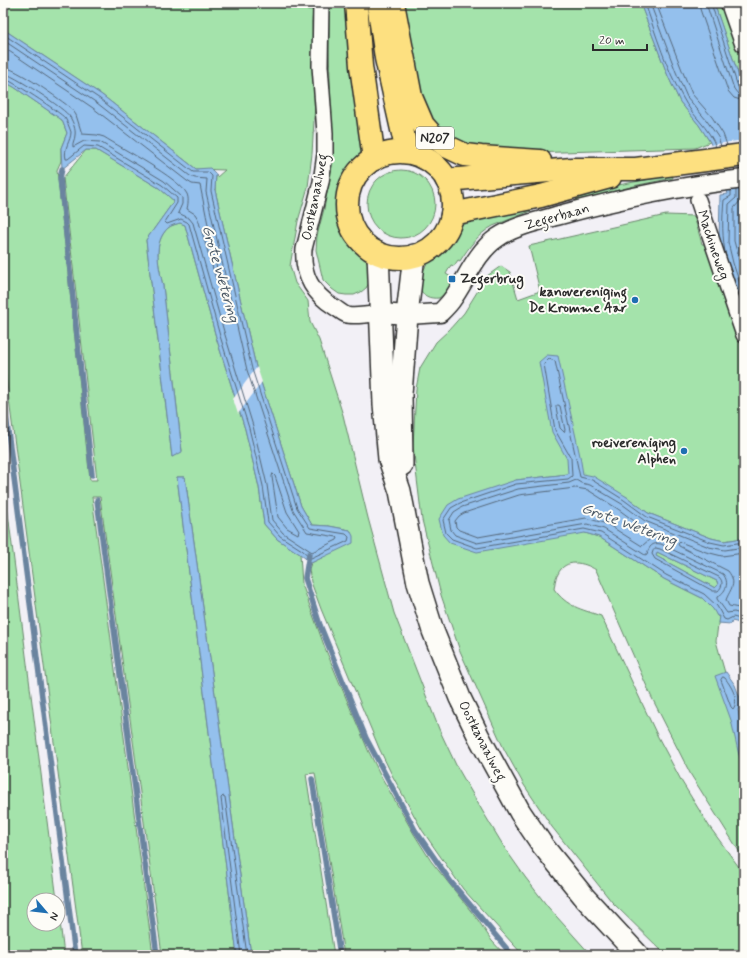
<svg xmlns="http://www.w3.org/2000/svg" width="747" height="958" font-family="Mynerve,sans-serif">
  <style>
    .green { fill: #a4e3ab; stroke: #68876b }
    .water { fill: #94c0ed; stroke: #6a849f; fill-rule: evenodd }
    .pier { fill: #f2f0f6 }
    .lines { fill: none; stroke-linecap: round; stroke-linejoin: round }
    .shore { stroke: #556779; stroke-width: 1 }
    .stream { stroke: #6a849f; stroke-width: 5.5 }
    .minor-casing { stroke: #2b2b2b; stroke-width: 18 }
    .tertiary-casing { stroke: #2b2b2b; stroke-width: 21 }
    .secondary-casing { stroke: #2b2b2b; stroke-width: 24 }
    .primary-casing { stroke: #2b2b2b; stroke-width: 25 }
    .minor { stroke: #fdfcf7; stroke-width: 15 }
    .tertiary { stroke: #fdfcf7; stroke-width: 18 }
    .secondary { stroke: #fdfcf7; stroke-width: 21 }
    .primary { stroke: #fde080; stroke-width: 22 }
    .poi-dot { fill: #1f6fb2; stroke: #fdfcf7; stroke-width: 1.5 }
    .labels { text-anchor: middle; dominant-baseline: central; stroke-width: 4; stroke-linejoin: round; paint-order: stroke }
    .shield { fill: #fdfcf7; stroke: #6a6a68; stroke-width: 1 }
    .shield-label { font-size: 13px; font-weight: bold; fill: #2b2b2b }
    .street-label { font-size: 14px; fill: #2b2b2b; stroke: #fdfcf7 }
    .poi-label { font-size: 14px; font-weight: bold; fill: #2b2b2b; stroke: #fdfcf7; text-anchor: end }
    .water-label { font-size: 15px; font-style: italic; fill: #4a5865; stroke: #fdfcf7 }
  </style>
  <rect width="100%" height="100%" fill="#f2f0f6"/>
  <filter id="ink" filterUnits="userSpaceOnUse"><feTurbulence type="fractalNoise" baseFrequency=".025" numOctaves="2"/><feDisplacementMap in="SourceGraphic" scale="8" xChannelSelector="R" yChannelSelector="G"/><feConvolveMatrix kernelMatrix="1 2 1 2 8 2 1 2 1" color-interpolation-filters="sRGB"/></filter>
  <g filter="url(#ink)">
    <g class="green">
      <polygon points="3,3 235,3 313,10 312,22 315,103 312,154 308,187 298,221 290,266 295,283 308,301 310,322 319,340 343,415 368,518 394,613 439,729 456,765 483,812 506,850 525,877 548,907 591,955 523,955 463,889 422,830 392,775 379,748 321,609 311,582 309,569 311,563 323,557 350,530 329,526 312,525 301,506 256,367 215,190 216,174 217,177 225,170 196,169 102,95 3,29"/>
      <polygon points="329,3 352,3 363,146 361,153 344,185 341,205 345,225 349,234 368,257 369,283 366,288 361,292 354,295 346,295 339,294 332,289 323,280 316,250 317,236 324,209 332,165 332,140 329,48"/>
      <polygon points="401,3 640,3 668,76 680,102 699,125 710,142 695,148 529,153 505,152 458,142 434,123 422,103"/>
      <polygon points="714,3 724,3 744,55 744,91"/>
      <path d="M3 81 14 87 62 120 67 133 61 148V161L57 170 90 480H97L63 178 86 150H96L159 188 174 201 146 240 172 457 182 451 163 286C159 267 152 243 168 228 171 225 177 224 180 223L185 225 216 337 245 429 259 487 264 524 277 539 300 554 302 584 312 612 325 648 368 750 382 778 414 834 431 861 478 920 492 941 505 955H344L315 773 306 774 334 955H251L185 477H177L237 955H162L100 497H92L153 955H82L3 354Z"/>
      <circle cx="401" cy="204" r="34"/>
      <path d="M672 175 673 178 638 185 577 201 576 198 543 206 493 226C478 234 469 247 460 261L458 260 454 266 451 265 446 274 451 277 449 282 452 284 444 294 439 298C429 299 423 296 419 287L422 272 428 263 444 247 462 222 575 193Z"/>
      <path d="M666 215 694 216 702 244H707L744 352V538L724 541 711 538 648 513 627 497 569 474 516 480 585 533 599 537 664 579 702 598 714 609 717 616H719L716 641 744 740V859L691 775 651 696 596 570C584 562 565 558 558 574 555 578 555 584 554 589 567 607 581 609 601 616L657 735 682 782 709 826 744 874V955H666L612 902 552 827 524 785 504 749 460 651 441 595 422 520 413 446 416 389 420 368 436 342 449 330 464 313 487 276 501 266 510 272 518 299 540 291 529 246Z"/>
      <polygon points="3,474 57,900 34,900 34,924 58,924 58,905 64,955 3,955"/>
      <polygon points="657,552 717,581 718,585 715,588 656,556"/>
    </g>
    <g class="water">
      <polygon points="640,3 714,3 744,91 744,320 719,243 720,195 728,194 710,142 699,125 680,102 668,76"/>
      <path d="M3 29 102 95 196 169 210 168 216 174 215 190 256 367 301 506 312 525 329 526 350 530 353 536V543L311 563 300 554 277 539 264 524 259 487 245 429 216 337 185 225 180 223C177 224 171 225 168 228 152 243 159 267 163 286L182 452 172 457 146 240 174 201 159 188 96 150H86L62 169 61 148 67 133 62 120 14 87 3 81Z"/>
      <path d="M547 355 558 356 580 456 583 474 593 476 627 497 648 513 711 538 724 541 743 538 744 540V624L732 621 731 624 718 623 719 616H717L713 609 702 598 664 579 599 537 585 533 477 552 450 543 443 535 439 519 448 505 458 499 516 480 568 474 567 459 552 432 539 362ZM657 552 717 581 718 585 715 588 656 556Z"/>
      <polygon points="177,477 185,477 251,955 237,955"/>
      <polygon points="726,672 735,685 740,698 740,705 738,710 744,739 744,772 738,751 731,720 715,676"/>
    </g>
    <g class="pier">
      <polygon points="744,140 744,187 722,181 710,145"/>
      <polygon points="257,367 262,382 238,414 233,399"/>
    </g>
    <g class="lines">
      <g class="shore">
        <path d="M645 3C656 35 666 68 683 98 692 116 709 127 716 147"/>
        <polyline points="650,3 676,72 687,97 707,121 718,137 721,146"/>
        <polyline points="656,3 682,70 692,94 712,117 723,134 727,145"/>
        <polyline points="700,3 700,9 728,91 734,98 744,101"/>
        <polyline points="706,3 734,89 738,94 744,95"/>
        <polyline points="711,3 738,87 741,89 744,90"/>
        <path d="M3 34 100 99 193 172H208L212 176 211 191 252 369 297 508 310 528 346 534 349 537 348 541 311 558 302 550 280 536 268 522 263 486 249 428 220 336 189 224 187 222 181 219 167 224 165 222 177 203V198L162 185 98 147 84 146 68 159H66C63 148 71 141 71 132 70 129 67 121 65 118 61 113 8 78 3 78"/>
        <path d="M3 40 97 103 190 176 195 178 207 179 206 192 247 370 293 510 307 532 337 537 338 538 337 540 312 552 283 533 272 520 267 485 253 426 225 335 193 223 189 218 178 213 182 204V197L164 181 100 142 84 141 73 147C72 142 75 140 75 135 76 130 73 122 70 117 67 110 11 73 3 73"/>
        <path d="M3 47 93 108 187 181 192 184 200 185 219 279H216L198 219 195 214 187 209C188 204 189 199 187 194 179 178 121 148 104 137L97 135 82 134 76 115 72 109C61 100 15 67 3 67"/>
        <polyline points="742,189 741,200 734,208 734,241 744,278"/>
        <polyline points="736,190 736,198 729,204 728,242 733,263 744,296"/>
        <path d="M726 257C722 238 722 219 724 200L731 196V191"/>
        <polygon points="558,405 560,406 565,430 564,432 560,428 556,407"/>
        <polygon points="273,474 275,476 287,512 299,531 298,534 287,528 278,517 272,477"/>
        <polygon points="576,488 588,490 618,509 641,526 659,533 659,536 650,539 642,546 607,524 586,518 478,537 459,530 456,527 455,521 459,516 464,513 519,495"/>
        <polyline points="744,542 724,545 710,542 647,517 624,500 592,480 580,477 555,361 549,359 544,364 555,430 571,458 572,476 568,479 516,484 460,503 451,508 443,520 446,533 452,539 477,548 584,529 601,533 666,575 704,594 717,606 724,619 727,620 733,617 744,620"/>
        <path d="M744 547 725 550 709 547 645 521 622 504 590 485 581 483 576 480 569 483 518 489 462 507 454 512 449 520 451 530 455 535 477 543 587 524 604 529 645 555 647 554C649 547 652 542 661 544L723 574C730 583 726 592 717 597V599L727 613 734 612 744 615"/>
        <path d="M656 548 660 549 719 577C724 582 722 587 718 591H713L655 559 652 554 653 551Z"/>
        <path d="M744 553 722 556 706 552 680 542 678 544 679 546 728 571C738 584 730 589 726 600L729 606 744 609"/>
        <path d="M723 677 725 678C731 686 740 700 733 709L731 707 721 680Z"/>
        <polyline points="241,955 221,798 223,796 225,797 247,955"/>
      </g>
      <g class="stream">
        <polyline points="62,169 60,178 92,475"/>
        <polyline points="3,392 75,955"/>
        <polyline points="97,500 157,955"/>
        <polyline points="309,554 305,578 320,625 366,738 415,830 451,882 512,955"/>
        <polyline points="312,779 340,955"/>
      </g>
      <defs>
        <g id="minor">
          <path d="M321 3 320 66 325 133V154L321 182 304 249C302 275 312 293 334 307 338 309 343 314 347 315 353 317 374 314 381 313"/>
          <polyline points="698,200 744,335"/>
        </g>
        <g id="tertiary">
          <polyline points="730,3 744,43"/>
          <path d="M381 313 407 315 440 313C444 309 448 305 451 301 466 281 475 253 497 238 514 226 537 222 556 216 618 199 681 186 744 179"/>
        </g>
        <g id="secondary">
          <polyline points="378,253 384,404 389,459 400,491 418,583 433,631 460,698 479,737 520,812 543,846 585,898 638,955"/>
          <polyline points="402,465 401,394 407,315 414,255"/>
        </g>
        <g id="primary">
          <polyline points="356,3 361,66 374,159"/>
          <polyline points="378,3 386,58 407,152"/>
          <polyline points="393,3 411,97 423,125 431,134 446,146 465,155 481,157 540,161"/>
          <circle cx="400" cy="205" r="53"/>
          <polyline points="447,180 572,169 636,169 744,155"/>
          <polyline points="452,214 541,196 610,177"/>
        </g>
      </defs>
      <use href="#minor" class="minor-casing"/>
      <use href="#tertiary" class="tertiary-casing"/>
      <use href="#secondary" class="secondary-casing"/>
      <use href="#primary" class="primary-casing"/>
      <use href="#minor" class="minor"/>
      <use href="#tertiary" class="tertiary"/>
      <use href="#secondary" class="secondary"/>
      <use href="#primary" class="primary"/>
    </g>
  </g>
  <g class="poi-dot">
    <rect x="448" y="275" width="8" height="8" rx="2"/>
    <circle cx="635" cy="300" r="4"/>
    <circle cx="684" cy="451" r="4"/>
  </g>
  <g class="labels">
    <rect class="shield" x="416" y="127" width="38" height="22" rx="3"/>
    <g class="shield-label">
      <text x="435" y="138">N207</text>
    </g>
    <g class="street-label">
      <text transform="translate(315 197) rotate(-79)">Oostkanaalweg</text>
      <text transform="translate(557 217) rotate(-16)">Zegerbaan</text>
      <text transform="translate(713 245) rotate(71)">Machineweg</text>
      <text transform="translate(482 741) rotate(63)">Oostkanaalweg</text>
    </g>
    <g class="poi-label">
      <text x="460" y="279" text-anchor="start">Zegerbrug</text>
      <text x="627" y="292">kanovereniging<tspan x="627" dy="16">De Kromme Aar</tspan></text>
      <text x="676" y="443">roeivereniging<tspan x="676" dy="16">Alphen</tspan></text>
    </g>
    <g class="water-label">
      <text transform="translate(220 274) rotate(74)">Grote Wetering</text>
      <text transform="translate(629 525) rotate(20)">Grote Wetering</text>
    </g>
  </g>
  <rect width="747" height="958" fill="none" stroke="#fdfcf7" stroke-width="16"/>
  <rect x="8" y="8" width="731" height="942" fill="none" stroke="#2b2b2b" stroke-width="1.5" filter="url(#ink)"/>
  <g transform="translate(46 912) rotate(118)"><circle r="19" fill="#fdfcf7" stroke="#a9a8a5"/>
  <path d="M0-3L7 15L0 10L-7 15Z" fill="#1f6fb2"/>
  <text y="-6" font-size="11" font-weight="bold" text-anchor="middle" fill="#2b2b2b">N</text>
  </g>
  <path d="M593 44v6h54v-6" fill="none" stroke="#2b2b2b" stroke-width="2"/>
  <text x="599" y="44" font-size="12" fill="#2b2b2b" stroke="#fdfcf7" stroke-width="3" paint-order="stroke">20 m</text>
</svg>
